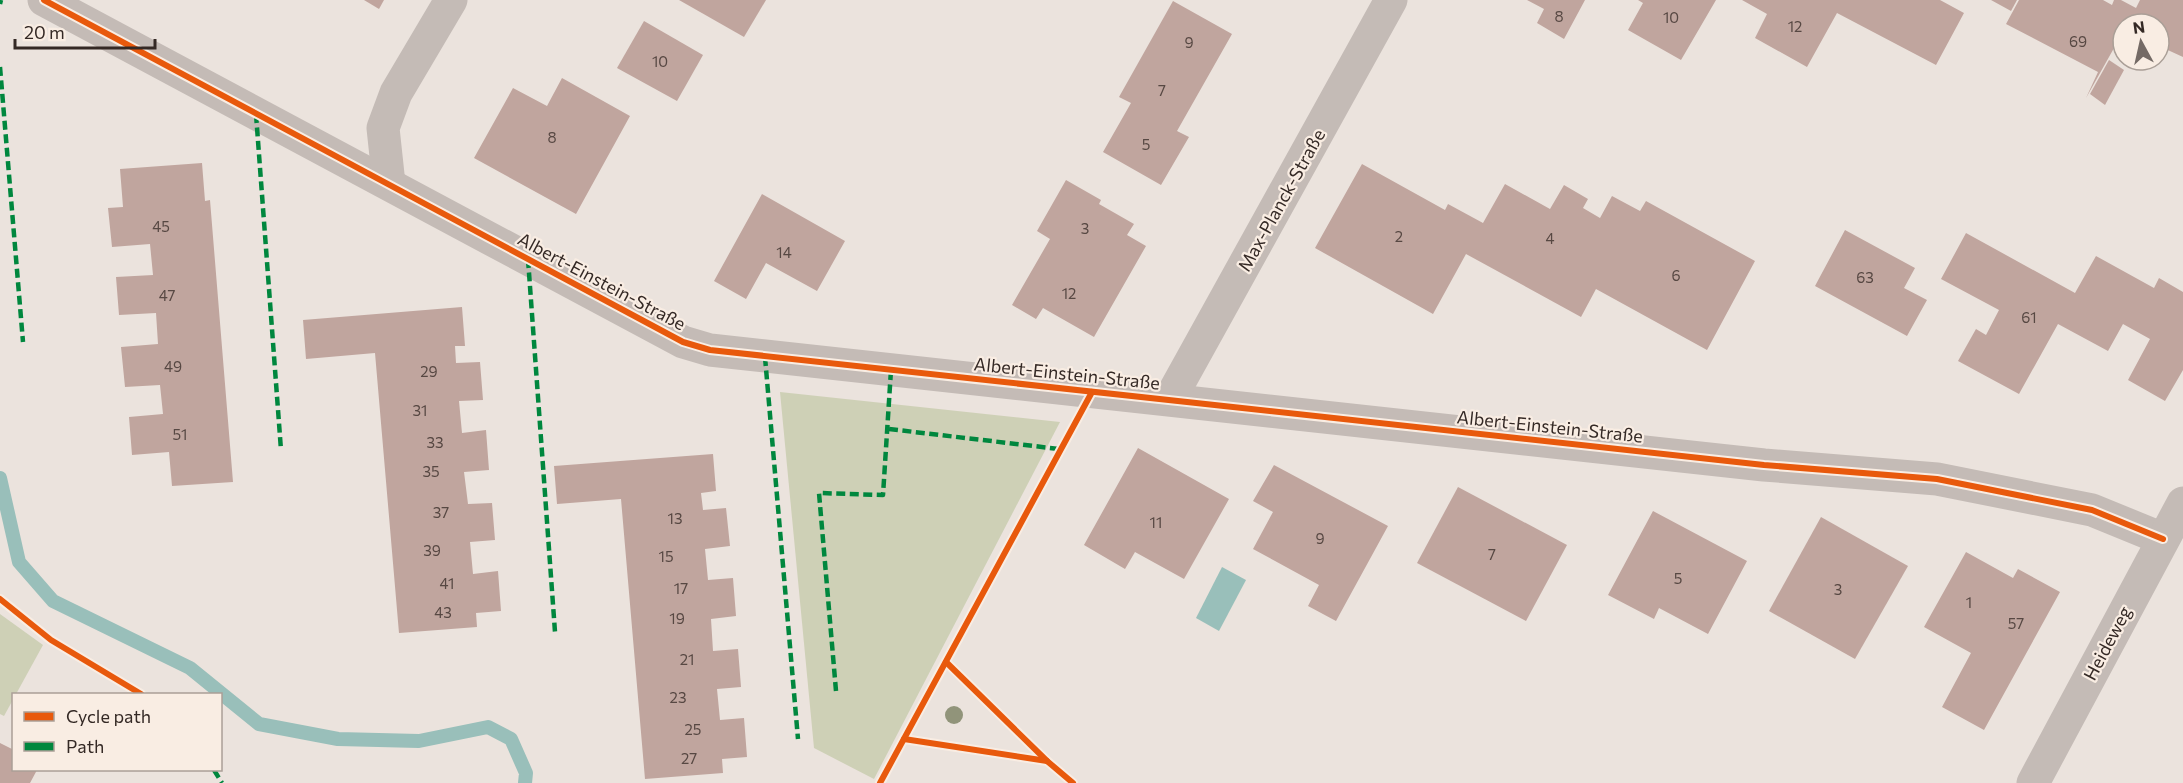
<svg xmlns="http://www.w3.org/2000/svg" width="2183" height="783" font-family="Commissioner,sans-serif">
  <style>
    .green { fill: #ced0b6 }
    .water { fill: #99bfba }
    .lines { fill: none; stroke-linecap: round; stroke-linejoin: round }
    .stream { stroke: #99bfba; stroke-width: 14 }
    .building { fill: #c0a59e }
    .minor { stroke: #c4bbb6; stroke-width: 33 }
    .quiet { stroke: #00873e; stroke-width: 4.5; stroke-dasharray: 9 4.5; stroke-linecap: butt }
    .cycleway-casing { stroke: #f9ede3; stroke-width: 10 }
    .cycleway { stroke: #e8590c; stroke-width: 6 }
    .tree { fill: #91947a }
    .labels { text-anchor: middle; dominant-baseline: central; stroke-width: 4.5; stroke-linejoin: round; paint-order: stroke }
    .number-label { font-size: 15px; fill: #574843 }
    .street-label { font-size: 18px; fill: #342925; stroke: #f9ede3 }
  </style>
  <rect width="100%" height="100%" fill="#ebe3dd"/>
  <g class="green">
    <polygon points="780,392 1060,422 874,779 814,748"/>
    <polygon points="0,614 43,645 4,716 0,714"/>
  </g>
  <polygon class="water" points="1222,567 1246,580 1219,631 1196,618"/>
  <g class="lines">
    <polyline class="stream" points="0,478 19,562 53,601 190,668 259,724 338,739 419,741 488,727 511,739 526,773 525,783"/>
  </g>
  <g class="building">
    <polygon points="364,0 384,0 379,9"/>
    <polygon points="679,0 766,0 744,37"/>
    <polygon points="1527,0 1585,0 1564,39 1537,23 1544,9"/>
    <polygon points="1638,0 1716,0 1681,60 1628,30 1643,3"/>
    <polygon points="1742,0 1940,0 1964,13 1936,65 1837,13 1807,67 1755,38 1767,14"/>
    <polygon points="1991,0 2017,0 2011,11"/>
    <polygon points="2019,0 2103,0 2112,5 2114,0 2121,0 2136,8 2140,0 2183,0 2183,57 2159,46 2159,24 2123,24 2123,32 2086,98 2098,72 2006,24"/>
    <polygon points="1173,1 1232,34 1177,131 1189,137 1161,185 1103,152 1131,103 1119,97"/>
    <polygon points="644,21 703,55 677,101 617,68"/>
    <polygon points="2109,60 2124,70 2105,105 2090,94"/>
    <polygon points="562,78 630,116 576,214 474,158 513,88 547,106"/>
    <polygon points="202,163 205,201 210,200 233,482 172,486 169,452 132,455 129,417 163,414 160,385 125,387 121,347 158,344 156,313 119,315 116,277 153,275 150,244 112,247 108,208 123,207 120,169"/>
    <polygon points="1362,164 1445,210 1448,204 1483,223 1505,184 1550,209 1564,185 1588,199 1583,208 1600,218 1612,196 1640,211 1646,201 1755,261 1707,350 1596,289 1581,317 1466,254 1433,314 1315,248"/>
    <polygon points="1066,180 1101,200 1099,204 1134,224 1127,235 1146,246 1094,337 1043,308 1036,319 1012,305 1050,239 1037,231"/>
    <polygon points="762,194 845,241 817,291 766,263 746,299 714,281"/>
    <polygon points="1845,230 1915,268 1904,288 1927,300 1907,336 1815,286"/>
    <polygon points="1966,233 2075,293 2096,256 2154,288 2159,278 2183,292 2183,370 2165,401 2128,380 2150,339 2123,324 2108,351 2058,324 2019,394 1958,361 1976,329 1986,335 1999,310 1941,279"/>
    <polygon points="462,307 465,346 455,346 456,363 480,362 483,400 459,401 462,433 486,430 489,470 464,472 468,504 492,503 495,540 470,542 473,574 498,571 501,611 476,613 477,627 399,633 375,353 306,359 303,320"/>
    <polygon points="1138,448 1229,499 1184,579 1135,552 1125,569 1084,545"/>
    <polygon points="713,454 716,491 701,493 703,510 726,508 730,546 705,549 708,580 733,578 736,616 711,619 713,651 738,649 741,687 717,689 720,720 744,718 747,757 722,759 723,773 645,779 621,499 557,504 554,466"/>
    <polygon points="1274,465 1388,526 1336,621 1308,606 1319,585 1253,549 1273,512 1253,501"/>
    <polygon points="1458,487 1567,545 1526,621 1417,563"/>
    <polygon points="1653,511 1747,561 1708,634 1659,608 1654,619 1608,595"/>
    <polygon points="1821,517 1908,566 1855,659 1769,611"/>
    <polygon points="1966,552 2013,578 2018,569 2060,592 1984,730 1942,707 1971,653 1924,627"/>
    <polygon points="0,743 14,750 14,770 37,770 30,783 0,783"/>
  </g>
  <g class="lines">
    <g class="minor">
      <polyline points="44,0 683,342 710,350 1764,465 1937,479 2092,510 2163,539"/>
      <polyline points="389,184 383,128 396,93 451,0"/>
      <polyline points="1170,399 1391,0"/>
      <polyline points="2033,783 2183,503"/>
    </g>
    <g class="quiet">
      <polyline points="0,4 1,0"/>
      <polyline points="0,67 23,342"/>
      <polyline points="256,114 281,450"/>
      <polyline points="528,259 555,632"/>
      <polyline points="765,357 798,739"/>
      <polyline points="889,429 1059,449"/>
      <polyline points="836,691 819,493 883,495 891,370"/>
      <polyline points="214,770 222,783"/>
    </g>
    <defs>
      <g id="cycleway">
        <polyline points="44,0 683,342 710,350 1764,465 1937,479 2092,510 2163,539"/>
        <polyline points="0,599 51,640 141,694"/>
        <polyline points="946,662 1047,761"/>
        <polyline points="904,739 1047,761 1073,783"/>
        <polyline points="880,783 1092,392"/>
      </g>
    </defs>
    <use href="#cycleway" class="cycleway-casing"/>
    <use href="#cycleway" class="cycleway"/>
  </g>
  <circle class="tree" cx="954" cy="715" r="9"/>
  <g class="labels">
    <g class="number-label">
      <text x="1559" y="16">8</text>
      <text x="1671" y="17">10</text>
      <text x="1795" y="26">12</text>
      <text x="2078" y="41">69</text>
      <text x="1189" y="42">9</text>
      <text x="660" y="61">10</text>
      <text x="1162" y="90">7</text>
      <text x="552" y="137">8</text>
      <text x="1146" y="144">5</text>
      <text x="161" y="226">45</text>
      <text x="1085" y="228">3</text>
      <text x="1399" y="236">2</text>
      <text x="1550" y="238">4</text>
      <text x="784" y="252">14</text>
      <text x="1676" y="275">6</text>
      <text x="1865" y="277">63</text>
      <text x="1069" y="293">12</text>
      <text x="167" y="295">47</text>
      <text x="2029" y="317">61</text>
      <text x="173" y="366">49</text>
      <text x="429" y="371">29</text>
      <text x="420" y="410">31</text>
      <text x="180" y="434">51</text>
      <text x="435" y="442">33</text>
      <text x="431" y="471">35</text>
      <text x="441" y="512">37</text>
      <text x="675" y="518">13</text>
      <text x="1156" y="522">11</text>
      <text x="1320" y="538">9</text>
      <text x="432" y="550">39</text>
      <text x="1492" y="554">7</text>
      <text x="666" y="556">15</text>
      <text x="1678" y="578">5</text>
      <text x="447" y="583">41</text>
      <text x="681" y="588">17</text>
      <text x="1838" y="589">3</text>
      <text x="1969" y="602">1</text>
      <text x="443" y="612">43</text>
      <text x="677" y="618">19</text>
      <text x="2016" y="623">57</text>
      <text x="687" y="659">21</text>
      <text x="678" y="697">23</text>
      <text x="693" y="729">25</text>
      <text x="689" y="758">27</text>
    </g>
    <g class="street-label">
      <text transform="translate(1281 200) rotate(-61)">Max-Planck-Straße</text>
      <text transform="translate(602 281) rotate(28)">Albert-Einstein-Straße</text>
      <text transform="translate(1067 373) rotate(6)">Albert-Einstein-Straße</text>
      <text transform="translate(1550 426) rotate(6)">Albert-Einstein-Straße</text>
      <text transform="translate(2107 643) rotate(-62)">Heideweg</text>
    </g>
  </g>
  <rect x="12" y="693" width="210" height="78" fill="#f9ede3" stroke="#aa9f97" stroke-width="1.5"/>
  <rect x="24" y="712" width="30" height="9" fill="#e8590c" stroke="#aa9f97" stroke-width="1.5"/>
  <text x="66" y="723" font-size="18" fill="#342925">Cycle path</text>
  <rect x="24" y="742" width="30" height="9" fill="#00873e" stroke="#aa9f97" stroke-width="1.5"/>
  <text x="66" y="753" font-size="18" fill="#342925">Path</text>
  <g transform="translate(2141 42) rotate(352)"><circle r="28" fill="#f9ede3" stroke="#aa9f97" stroke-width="1.5"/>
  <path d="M0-4.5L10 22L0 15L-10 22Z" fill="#746a65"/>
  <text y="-9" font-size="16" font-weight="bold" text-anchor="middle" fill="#342925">N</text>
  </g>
  <path d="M15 39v9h140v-9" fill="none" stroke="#342925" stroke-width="3"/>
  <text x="24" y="39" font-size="18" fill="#342925" stroke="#f9ede3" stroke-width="4.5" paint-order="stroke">20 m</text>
</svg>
